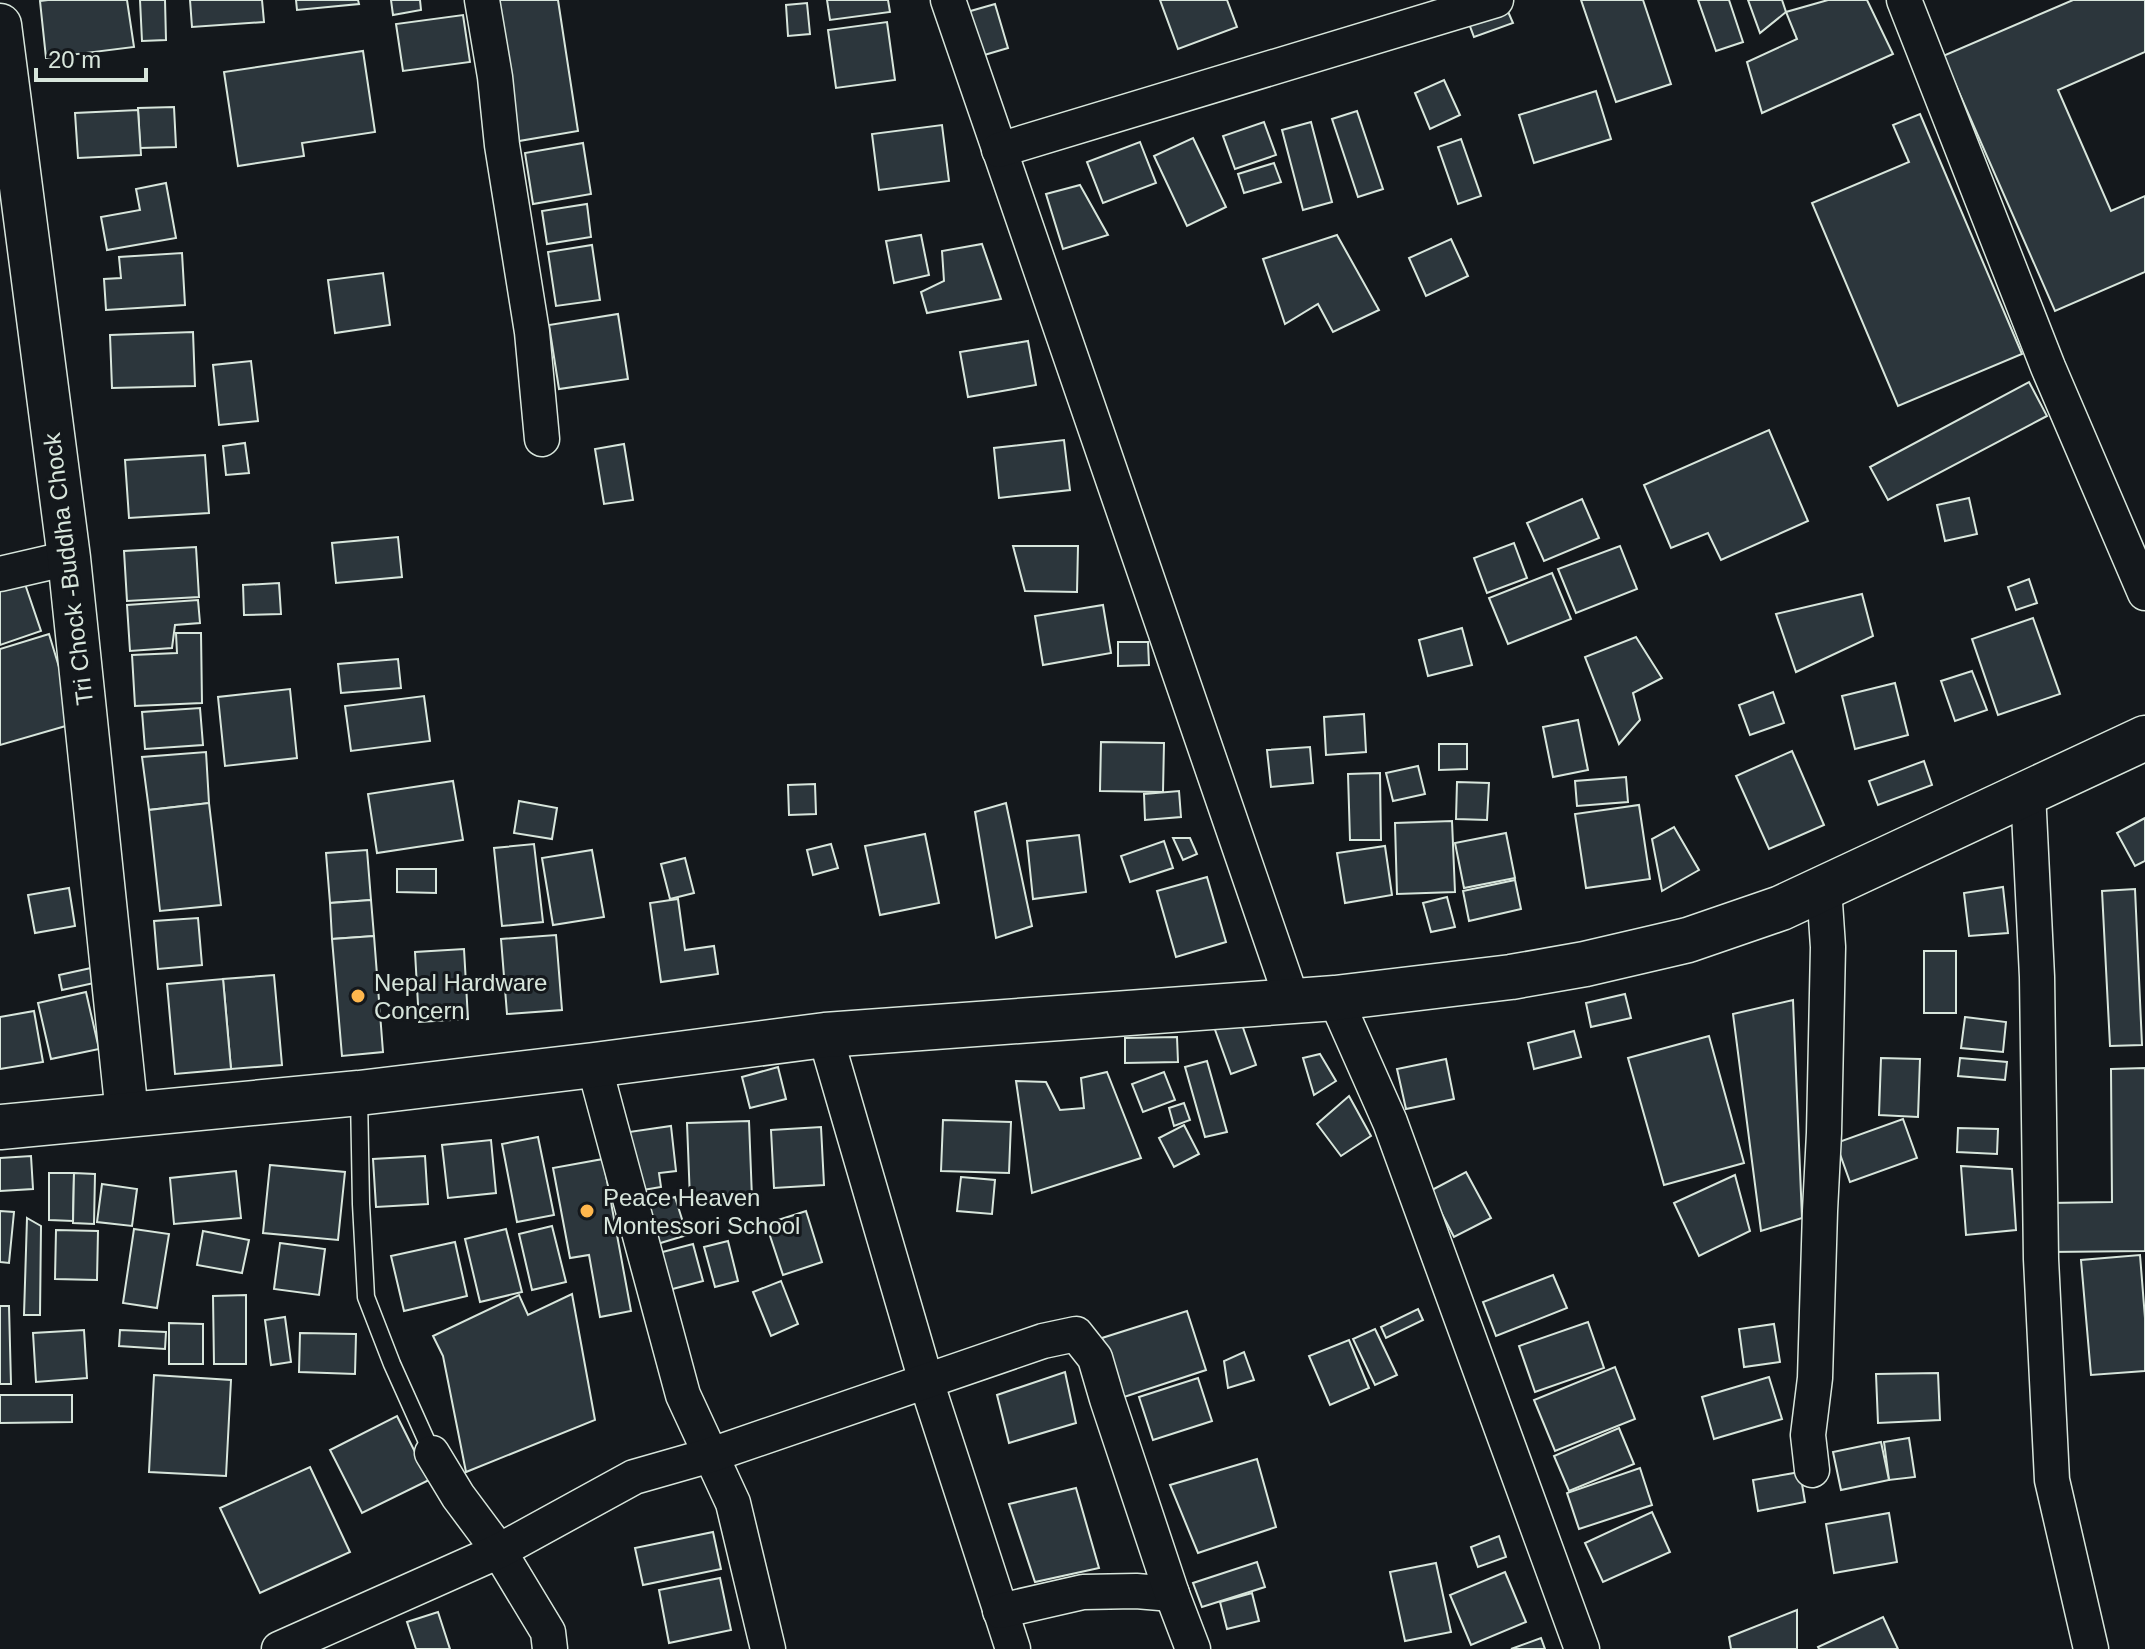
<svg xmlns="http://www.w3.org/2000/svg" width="2145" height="1649" font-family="Helvetica,sans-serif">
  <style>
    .building { fill: #2c363c; stroke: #d8e6dc; stroke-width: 2 }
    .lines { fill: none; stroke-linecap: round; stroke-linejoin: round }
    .service-casing { stroke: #d8e6dc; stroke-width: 19 }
    .minor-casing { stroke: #d8e6dc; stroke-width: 37 }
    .tertiary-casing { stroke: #d8e6dc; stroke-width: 45 }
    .secondary-casing { stroke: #d8e6dc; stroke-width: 47 }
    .service { stroke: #14181c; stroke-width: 16 }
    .minor { stroke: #14181c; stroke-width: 34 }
    .tertiary { stroke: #14181c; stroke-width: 42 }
    .secondary { stroke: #14181c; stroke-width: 44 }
    .poi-dot { fill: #ffb74d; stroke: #14181c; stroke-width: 3 }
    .labels { text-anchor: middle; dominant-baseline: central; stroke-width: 6; stroke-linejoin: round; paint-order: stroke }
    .street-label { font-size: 24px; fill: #d8e6dc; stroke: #14181c }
    .poi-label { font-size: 24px; fill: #d8e6dc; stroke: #14181c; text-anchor: start }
  </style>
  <rect width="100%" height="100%" fill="#14181c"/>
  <g class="building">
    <polygon points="48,0 127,0 134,47 46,58 40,1"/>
    <polygon points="140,0 165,0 166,40 142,41"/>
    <polygon points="190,0 262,0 264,22 192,27"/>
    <polygon points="296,0 358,0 359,4 297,10"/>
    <polygon points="391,0 420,0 421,10 393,15"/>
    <polygon points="497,0 558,0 578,131 519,141"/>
    <polygon points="827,0 888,0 890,12 830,20"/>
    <polygon points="1160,0 1227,0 1237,27 1178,49"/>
    <polygon points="1581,0 1643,0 1671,84 1616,102"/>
    <polygon points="1698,0 1729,0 1743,42 1716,51"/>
    <polygon points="1748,0 1782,0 1786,12 1760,33"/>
    <polygon points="1828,0 1867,0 1893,54 1762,113 1747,62 1797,39 1786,12"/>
    <polygon points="2073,0 2145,0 2145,52 2058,90 2111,211 2145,196 2145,272 2055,311 1943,56"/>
    <polygon points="807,3 810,34 788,36 786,5"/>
    <polygon points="995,4 1008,48 981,56 967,12"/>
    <polygon points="1506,7 1513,23 1474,37 1468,21"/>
    <polygon points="463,15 470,62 403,71 396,24"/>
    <polygon points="887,22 895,80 836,88 828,30"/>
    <polygon points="363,51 375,132 302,143 304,156 238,166 224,72"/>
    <polygon points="1444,80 1460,115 1430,129 1415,93"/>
    <polygon points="1596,91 1611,139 1534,163 1519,115"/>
    <polygon points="174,107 176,147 140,148 138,108"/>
    <polygon points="138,110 141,155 78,158 75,113"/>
    <polygon points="1357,111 1383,189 1358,197 1332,119"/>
    <polygon points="1920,114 2022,354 1898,406 1812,203 1909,162 1893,125"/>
    <polygon points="1264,122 1276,155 1235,169 1223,136"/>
    <polygon points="1311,122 1332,202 1303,210 1282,130"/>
    <polygon points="942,125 949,181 879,190 872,134"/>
    <polygon points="1193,138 1226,207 1187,226 1154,156"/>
    <polygon points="1461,139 1481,196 1458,204 1438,147"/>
    <polygon points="1140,142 1156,183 1103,203 1087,162"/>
    <polygon points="583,143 591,194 533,204 525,153"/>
    <polygon points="1274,163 1281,182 1244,193 1238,174"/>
    <polygon points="166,183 176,238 107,250 101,217 140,210 136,189"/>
    <polygon points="1080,185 1108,235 1063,249 1046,194"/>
    <polygon points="587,204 591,237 547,244 542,211"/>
    <polygon points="921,235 929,275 894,283 886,241"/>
    <polygon points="1337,235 1379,310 1333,332 1318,304 1285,324 1263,259"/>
    <polygon points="1451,239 1468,276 1426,296 1409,258"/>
    <polygon points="982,244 1001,299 927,313 921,292 944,281 942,251"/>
    <polygon points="592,245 600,300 556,306 548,252"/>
    <polygon points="182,253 185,305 106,310 104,279 121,278 119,257"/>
    <polygon points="383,273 390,325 335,333 328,280"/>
    <polygon points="618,314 628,379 559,389 549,325"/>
    <polygon points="193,332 195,386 112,388 110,335"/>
    <polygon points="1028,341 1036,385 968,397 960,352"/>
    <polygon points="251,361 258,421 219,425 213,365"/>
    <polygon points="2029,382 2047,416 1888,500 1870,467"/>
    <polygon points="1769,430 1808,521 1721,560 1708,533 1671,548 1644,485"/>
    <polygon points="1064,440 1070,490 999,498 994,448"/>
    <polygon points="245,443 249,473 226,475 223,446"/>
    <polygon points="624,444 633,500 604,504 595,449"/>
    <polygon points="205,455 209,513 129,518 125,460"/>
    <polygon points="1969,498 1977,534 1945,541 1937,505"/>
    <polygon points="1582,499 1599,538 1544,561 1527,523"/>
    <polygon points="398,537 402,577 336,583 332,543"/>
    <polygon points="1514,543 1527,578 1487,593 1474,558"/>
    <polygon points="1013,546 1078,546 1077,592 1025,591"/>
    <polygon points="1620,546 1637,589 1576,613 1558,569"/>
    <polygon points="196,547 199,597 127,601 124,551"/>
    <polygon points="1552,573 1571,619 1508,644 1489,598"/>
    <polygon points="2029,579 2037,603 2016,610 2008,587"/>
    <polygon points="24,581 41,631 0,645 0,589"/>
    <polygon points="279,583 281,614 244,615 243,585"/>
    <polygon points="1862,594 1873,636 1796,672 1776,614"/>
    <polygon points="198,600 200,623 175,625 172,648 130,651 127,605"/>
    <polygon points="1103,605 1111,653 1043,665 1035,616"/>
    <polygon points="2033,618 2060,694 1998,715 1972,639"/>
    <polygon points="1462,628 1472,665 1428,676 1419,640"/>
    <polygon points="176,633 201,633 202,703 135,706 132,655 177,653"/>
    <polygon points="49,634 76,723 0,745 0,649"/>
    <polygon points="1636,637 1662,678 1633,693 1640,720 1619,744 1585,657"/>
    <polygon points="1118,642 1148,642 1149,665 1118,666"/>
    <polygon points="398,659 401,688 341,693 338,664"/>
    <polygon points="1972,671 1987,710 1955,721 1941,681"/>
    <polygon points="1895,683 1908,735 1855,749 1842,696"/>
    <polygon points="290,689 297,758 225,766 218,697"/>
    <polygon points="1773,692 1784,723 1750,735 1739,705"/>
    <polygon points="424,696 430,741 351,751 345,706"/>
    <polygon points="200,708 203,745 145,749 142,712"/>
    <polygon points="1364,714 1366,752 1326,755 1324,717"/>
    <polygon points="1578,720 1588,770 1553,777 1543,727"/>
    <polygon points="1101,742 1164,743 1163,792 1100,791"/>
    <polygon points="1439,744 1467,744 1467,769 1439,770"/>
    <polygon points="1310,747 1313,783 1271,787 1267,750"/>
    <polygon points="1792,751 1824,825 1769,849 1736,776"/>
    <polygon points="206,752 209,803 149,810 142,757"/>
    <polygon points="1924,761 1932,785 1878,805 1869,781"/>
    <polygon points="1418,766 1425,794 1393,801 1386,773"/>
    <polygon points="1380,773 1381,840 1350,840 1348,774"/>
    <polygon points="1626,777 1628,802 1577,806 1575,781"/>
    <polygon points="453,781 463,840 377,853 368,794"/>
    <polygon points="1457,782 1489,783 1487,820 1456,819"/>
    <polygon points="815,784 816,814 789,815 788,785"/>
    <polygon points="1179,791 1181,817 1145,820 1144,794"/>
    <polygon points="519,801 557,808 552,839 514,833"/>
    <polygon points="209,803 221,905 160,911 149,810"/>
    <polygon points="1006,803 1032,926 996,938 975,812"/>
    <polygon points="1639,805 1650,879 1586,888 1575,814"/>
    <polygon points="2145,818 2145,861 2135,866 2117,833"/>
    <polygon points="1452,821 1455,892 1397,894 1395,823"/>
    <polygon points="1674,827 1699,870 1662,891 1652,839"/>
    <polygon points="1506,833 1515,878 1464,888 1455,843"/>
    <polygon points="925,834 939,903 880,915 865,846"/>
    <polygon points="1079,835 1086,892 1033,899 1027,841"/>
    <polygon points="1173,838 1190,838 1197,854 1183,860"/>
    <polygon points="1164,841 1173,868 1130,882 1121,856"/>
    <polygon points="534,844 543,922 502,926 494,848"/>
    <polygon points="831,844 838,868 813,875 807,850"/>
    <polygon points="1385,846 1392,895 1345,903 1337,853"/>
    <polygon points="367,850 371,900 330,903 326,853"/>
    <polygon points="592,850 604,917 553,925 542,858"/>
    <polygon points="685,858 694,893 670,899 661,864"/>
    <polygon points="397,869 436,869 436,893 397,892"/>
    <polygon points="1207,877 1226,942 1176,957 1157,891"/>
    <polygon points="1515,880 1521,909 1469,921 1463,891"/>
    <polygon points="2003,887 2008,933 1969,936 1964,893"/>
    <polygon points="69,888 75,926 35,933 28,895"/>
    <polygon points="2135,889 2142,1045 2110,1046 2102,891"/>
    <polygon points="1447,897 1455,927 1431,932 1423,903"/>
    <polygon points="678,899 685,950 714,946 718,974 661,982 650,903"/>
    <polygon points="371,900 374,936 332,939 330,903"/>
    <polygon points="198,918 202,965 158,969 154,921"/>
    <polygon points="556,935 562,1010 507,1014 501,939"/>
    <polygon points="374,936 383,1052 342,1056 332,939"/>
    <polygon points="464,949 468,1019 419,1022 415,952"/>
    <rect x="1924" y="951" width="32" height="62"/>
    <polygon points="91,968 94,983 62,990 59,975"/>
    <polygon points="274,975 282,1065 231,1069 223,979"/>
    <polygon points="223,979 231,1069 175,1074 167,984"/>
    <polygon points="86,992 99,1049 51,1059 38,1003"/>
    <polygon points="1625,994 1631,1018 1591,1027 1586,1003"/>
    <polygon points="1793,1000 1802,1218 1761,1231 1733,1014"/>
    <polygon points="34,1011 43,1062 0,1069 0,1017"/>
    <polygon points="1965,1017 2006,1022 2003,1052 1961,1048"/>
    <polygon points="1240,1019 1256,1065 1231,1074 1214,1027"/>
    <polygon points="1574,1031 1581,1057 1534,1069 1528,1043"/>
    <polygon points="1709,1036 1744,1163 1664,1185 1628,1058"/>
    <polygon points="1177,1037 1178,1062 1125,1063 1125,1038"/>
    <polygon points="1320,1054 1336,1081 1314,1095 1303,1058"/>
    <polygon points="1881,1058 1920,1059 1918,1117 1879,1115"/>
    <polygon points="1960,1058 2007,1062 2005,1080 1958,1076"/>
    <polygon points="1446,1059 1454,1099 1406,1109 1397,1069"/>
    <polygon points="1207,1061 1227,1132 1205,1137 1185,1067"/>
    <polygon points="778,1067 786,1099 750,1108 742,1077"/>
    <polygon points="2145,1068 2145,1251 2050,1252 2049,1203 2112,1202 2111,1069"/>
    <polygon points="1107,1072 1141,1158 1032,1193 1016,1081 1046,1082 1060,1110 1084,1108 1081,1078"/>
    <polygon points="1164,1072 1175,1100 1143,1112 1132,1084"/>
    <polygon points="1349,1096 1371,1136 1341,1156 1317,1124"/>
    <polygon points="1184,1103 1190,1120 1174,1126 1169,1108"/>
    <polygon points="1903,1119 1917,1158 1850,1182 1836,1143"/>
    <polygon points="943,1120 1011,1122 1009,1173 941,1171"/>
    <polygon points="749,1121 752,1198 690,1200 687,1123"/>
    <polygon points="1184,1125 1199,1154 1174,1167 1159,1138"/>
    <polygon points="671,1126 676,1171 659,1173 661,1187 637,1191 629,1132"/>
    <polygon points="821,1127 824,1185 774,1188 771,1130"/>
    <polygon points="1958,1128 1998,1129 1997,1154 1957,1152"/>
    <polygon points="538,1137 554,1215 517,1222 502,1144"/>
    <polygon points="491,1140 496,1193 448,1198 442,1145"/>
    <polygon points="31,1156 33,1189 0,1191 0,1158"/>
    <polygon points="425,1156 428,1204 376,1207 373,1159"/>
    <polygon points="603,1159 631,1311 600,1317 589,1255 570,1258 553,1168"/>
    <polygon points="270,1165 345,1172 338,1240 263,1233"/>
    <polygon points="1961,1166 2012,1169 2016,1230 1966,1235"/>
    <polygon points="236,1171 241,1218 174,1224 170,1178"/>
    <polygon points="1466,1172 1491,1218 1454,1237 1430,1191"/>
    <polygon points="49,1173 74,1173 73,1221 49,1220"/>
    <polygon points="74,1173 95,1174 94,1224 73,1223"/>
    <polygon points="1735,1175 1750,1231 1699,1256 1674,1203"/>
    <polygon points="961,1177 995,1180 992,1214 957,1211"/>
    <polygon points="102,1184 137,1189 132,1226 97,1222"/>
    <polygon points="675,1197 687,1235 654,1245 642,1207"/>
    <polygon points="0,1211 14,1212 9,1263 0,1262"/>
    <polygon points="806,1211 822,1262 783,1275 766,1224"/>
    <polygon points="27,1218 41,1226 40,1315 24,1315"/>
    <polygon points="552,1226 566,1282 532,1290 519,1234"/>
    <polygon points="134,1229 169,1234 157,1308 123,1303"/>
    <polygon points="506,1229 522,1292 480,1302 465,1239"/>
    <polygon points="56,1230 98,1231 97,1280 55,1279"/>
    <polygon points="203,1231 249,1240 242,1273 197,1265"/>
    <polygon points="728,1241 738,1281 715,1287 704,1247"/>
    <polygon points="455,1242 467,1296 404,1311 391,1256"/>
    <polygon points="280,1243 325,1249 319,1295 274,1289"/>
    <polygon points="693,1244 703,1281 665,1291 655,1254"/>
    <polygon points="2140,1255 2145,1318 2145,1371 2091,1375 2081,1260"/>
    <polygon points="1553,1275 1567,1308 1496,1336 1483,1302"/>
    <polygon points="781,1281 798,1324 771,1336 753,1292"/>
    <polygon points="572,1294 595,1420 466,1472 443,1356 433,1336 519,1295 528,1315"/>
    <polygon points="246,1295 246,1364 214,1364 213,1296"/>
    <polygon points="0,1306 9,1306 11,1384 0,1384"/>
    <polygon points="1418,1309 1423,1320 1386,1338 1381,1327"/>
    <polygon points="1187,1311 1206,1370 1121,1398 1102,1338"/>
    <polygon points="285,1317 291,1362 271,1365 265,1320"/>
    <polygon points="1588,1322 1604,1368 1535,1392 1519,1346"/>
    <polygon points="169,1323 203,1324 203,1364 169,1364"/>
    <polygon points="1774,1324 1780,1362 1744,1367 1739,1329"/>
    <polygon points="1375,1329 1397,1375 1375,1385 1353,1339"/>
    <polygon points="84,1330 87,1378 36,1382 33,1333"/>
    <polygon points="120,1330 166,1332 165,1349 119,1346"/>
    <polygon points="300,1333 356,1334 355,1374 299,1372"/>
    <polygon points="1349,1340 1369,1388 1330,1405 1309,1356"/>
    <polygon points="1244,1352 1254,1380 1228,1388 1224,1361"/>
    <polygon points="1615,1367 1635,1419 1555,1451 1534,1400"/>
    <polygon points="1065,1372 1076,1423 1009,1443 997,1395"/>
    <polygon points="1938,1373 1940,1420 1878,1423 1876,1374"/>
    <polygon points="154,1375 231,1380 226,1476 149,1472"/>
    <polygon points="1769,1377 1782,1419 1714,1439 1702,1397"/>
    <polygon points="1198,1378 1212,1421 1153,1440 1139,1397"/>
    <polygon points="0,1395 72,1395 72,1422 0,1423"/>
    <polygon points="397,1416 429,1480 362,1513 330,1450"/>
    <polygon points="1619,1428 1634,1464 1569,1491 1554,1456"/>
    <polygon points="1909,1438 1915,1477 1889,1480 1884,1442"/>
    <polygon points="1881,1442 1889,1480 1841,1490 1833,1452"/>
    <polygon points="1257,1459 1276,1527 1198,1553 1170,1485"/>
    <polygon points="310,1467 350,1552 260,1593 220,1508"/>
    <polygon points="1640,1468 1652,1505 1579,1529 1567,1493"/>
    <polygon points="1800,1472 1805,1502 1758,1511 1753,1480"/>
    <polygon points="1076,1488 1099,1568 1035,1582 1009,1504"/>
    <polygon points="1652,1512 1670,1552 1603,1582 1585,1543"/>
    <polygon points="1889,1513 1897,1562 1834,1573 1826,1524"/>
    <polygon points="713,1532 721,1569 643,1585 635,1548"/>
    <polygon points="1499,1536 1506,1557 1478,1567 1471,1547"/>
    <polygon points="1257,1562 1265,1587 1202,1607 1193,1583"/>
    <polygon points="1436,1563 1451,1632 1405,1641 1390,1572"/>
    <polygon points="1505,1572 1526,1622 1471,1645 1450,1595"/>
    <polygon points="720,1578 731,1630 669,1643 659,1590"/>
    <polygon points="1252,1593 1259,1621 1227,1629 1220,1602"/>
    <polygon points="1797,1610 1797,1649 1731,1649 1729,1637"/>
    <polygon points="438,1612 450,1649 416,1649 407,1622"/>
    <polygon points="1883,1617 1898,1649 1819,1649 1818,1647"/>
    <polygon points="1541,1638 1545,1649 1511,1649"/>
  </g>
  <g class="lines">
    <defs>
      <polyline id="service" points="359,1095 361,1204 366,1297 392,1364 432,1453"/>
      <g id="minor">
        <polyline points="482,0 495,77 502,145 532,332 542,439"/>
        <polyline points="948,0 1292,1000"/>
        <polyline points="1904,0 2048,367 2145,593"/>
        <polyline points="999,150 1496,0"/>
        <polyline points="0,574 69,558"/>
        <polyline points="2028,792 2037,977 2041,1259 2052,1480 2091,1649"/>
        <polyline points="1335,998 1390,1122 1582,1649"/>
        <polyline points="825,1035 926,1381 1013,1649"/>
        <polyline points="594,1065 683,1395 733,1503 768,1649"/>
        <polyline points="432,1453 458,1496 499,1551 548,1632 550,1649"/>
        <polyline points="1812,1470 1808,1435 1815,1378 1820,1211 1824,1133 1828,947 1824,888"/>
        <polyline points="1000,1611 1083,1592 1136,1591 1172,1594"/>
        <polyline points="279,1649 499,1551 634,1477 711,1455 1043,1341 1076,1334 1095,1358 1107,1399 1172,1594 1193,1649"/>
      </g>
      <polyline id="tertiary" points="0,25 69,558 127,1114"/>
      <polyline id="secondary" points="0,1127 359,1093 594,1065 825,1035 1335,998 1511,977 1585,964 1688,940 1781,908 2145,738"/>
    </defs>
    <use href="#service" class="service-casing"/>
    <use href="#minor" class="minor-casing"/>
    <use href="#tertiary" class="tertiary-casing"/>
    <use href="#secondary" class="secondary-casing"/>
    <use href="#service" class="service"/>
    <use href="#minor" class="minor"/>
    <use href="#tertiary" class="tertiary"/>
    <use href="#secondary" class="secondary"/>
  </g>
  <g class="poi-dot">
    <circle cx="358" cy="996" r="8"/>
    <circle cx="587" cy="1211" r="8"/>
  </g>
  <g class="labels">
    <g class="street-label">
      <text transform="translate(68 569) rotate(-97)">Tri Chock -Buddha Chock</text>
    </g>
    <g class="poi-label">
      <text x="374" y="982">Nepal Hardware<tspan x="374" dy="28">Concern</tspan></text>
      <text x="603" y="1197">Peace Heaven<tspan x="603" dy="28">Montessori School</tspan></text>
    </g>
  </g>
  <path d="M36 68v12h110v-12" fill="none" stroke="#d8e6dc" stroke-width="4"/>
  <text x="48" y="68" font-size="24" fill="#d8e6dc" stroke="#14181c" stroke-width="6" paint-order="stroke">20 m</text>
</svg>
